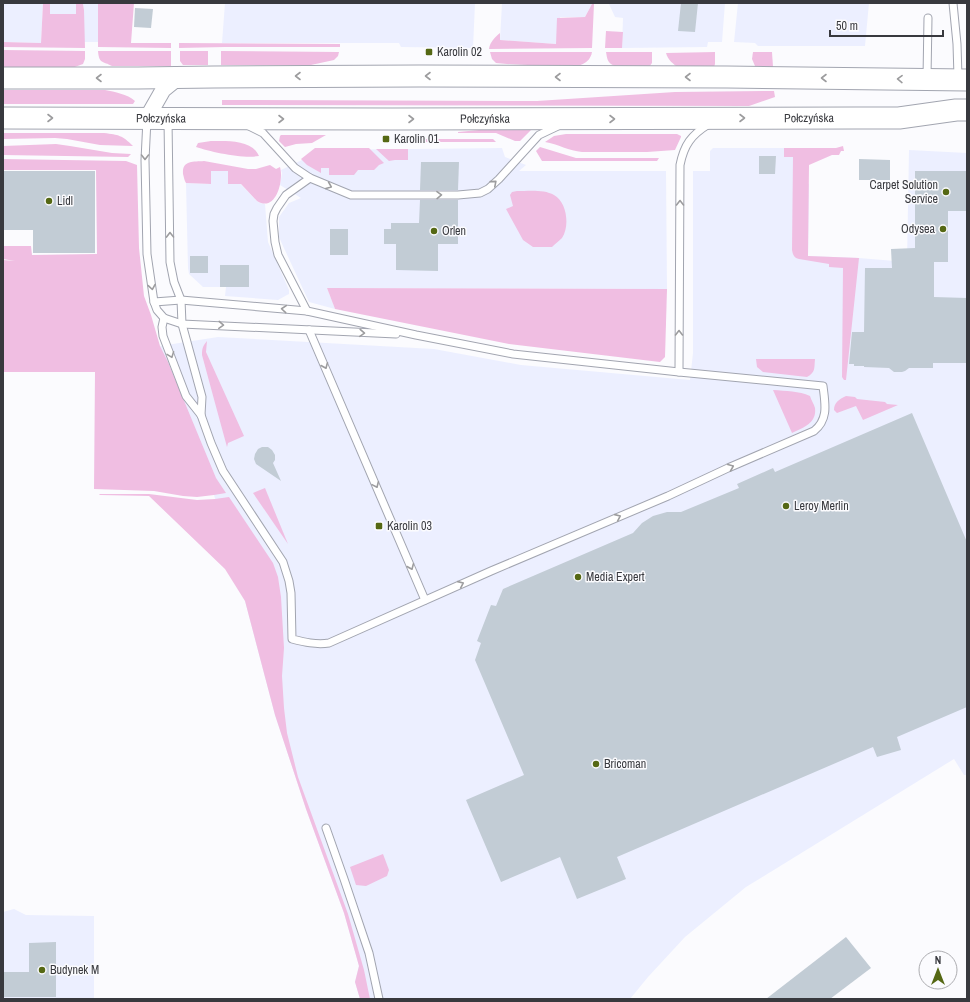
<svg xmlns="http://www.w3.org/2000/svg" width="970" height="1002" font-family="'Archivo Narrow',sans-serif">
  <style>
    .built { fill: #ecefff }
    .green { fill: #f0bee2 }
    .building { fill: #c2ccd5 }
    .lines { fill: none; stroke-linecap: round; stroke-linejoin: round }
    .service-casing { stroke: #a2a5b0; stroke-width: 9 }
    .minor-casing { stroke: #a2a5b0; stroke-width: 17 }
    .secondary-casing { stroke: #a2a5b0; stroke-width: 23 }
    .service { stroke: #fff; stroke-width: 7 }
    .minor { stroke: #fff; stroke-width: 15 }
    .secondary { stroke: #fff; stroke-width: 21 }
    .oneway { stroke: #9c9c9e }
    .poi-dot { fill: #556814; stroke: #fbfbfe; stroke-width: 1.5 }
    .labels { text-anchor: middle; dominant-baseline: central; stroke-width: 3; stroke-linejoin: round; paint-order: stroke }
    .poi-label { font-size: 12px; fill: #38393e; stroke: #fbfbfe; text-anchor: start }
    .street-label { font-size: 12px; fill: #38393e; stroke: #fbfbfe }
  </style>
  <rect width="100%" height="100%" fill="#fbfbfe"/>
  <g class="built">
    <polygon points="3,3 43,3 41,43 3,42"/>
    <polygon points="50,3 98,3 99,42 84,42 84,10 83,4 76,14 49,14"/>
    <polygon points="225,3 475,3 473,48 401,47 399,43 222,43"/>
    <polygon points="502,3 725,3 722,42 708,42 707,47 622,48 623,18 615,17 609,4 592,4 585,17 560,17 556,44 500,40"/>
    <polygon points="738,3 869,3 865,46 758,46 755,43 734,42"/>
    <polygon points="502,148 505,157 526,165 519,171 666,171 667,289 327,288 335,309 309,302 283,246 279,237 279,217 289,203 301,198 280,185 282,173 281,170 323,150"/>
    <polygon points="713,148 784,148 784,157 793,157 809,185 808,256 859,258 907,262 909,150 967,153 967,775 964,775 954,759 746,887 685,937 648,977 630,999 360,999 355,982 359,966 344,913 306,809 275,715 245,601 214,495 160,346 218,337 434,349 521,365 690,380 693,353 693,171 710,171 710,151"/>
    <polygon points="210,171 228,171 257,201 260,203 265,204 268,242 289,290 289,294 287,295 278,300 225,296 226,287 203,287 189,274 188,268 186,183 210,184"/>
    <polygon points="14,909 26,915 94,916 94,999 3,999 3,912"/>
  </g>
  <g class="green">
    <polygon points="43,3 50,3 50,14 76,14 76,4 83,4 84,10 85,48 3,47 3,42 41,43"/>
    <polygon points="98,3 134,3 131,43 171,43 171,48 98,47"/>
    <path d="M592 4H594L592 48 489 49C490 42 495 37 500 33V40L556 44 557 18 585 17Z"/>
    <polygon points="606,31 623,32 622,48 605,48"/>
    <polygon points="179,43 340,44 340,47 225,47 179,48"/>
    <polygon points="3,50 85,51 85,59 83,64 72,68 3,68"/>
    <path d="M98 51H171V66H112C103 61 99 64 98 51Z"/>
    <polygon points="180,51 208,51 208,65 183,65 180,61"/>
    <polygon points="221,51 339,52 338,56 334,60 311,65 221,65"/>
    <path d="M490 52H592C590 64 578 67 567 67L507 64 496 63 492 59Z"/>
    <path d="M606 52H652V63L649 67C640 67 618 69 611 64 607 61 607 57 606 52Z"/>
    <path d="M715 52V64L714 67 679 68C673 64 668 60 666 53Z"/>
    <polygon points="753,52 772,52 773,67 759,67 755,66 752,59"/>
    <path d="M3 90H105C115 92 127 94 135 101L133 104H3Z"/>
    <polygon points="774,91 775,97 749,106 222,105 222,100 537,101 675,92"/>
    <polygon points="510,127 530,129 531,130 520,141 515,141 496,133 458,133 458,132"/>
    <path d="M3 133H104C119 135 122 135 133 146L100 145 67 139 55 138 3 139Z"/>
    <path d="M566 134H677L681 136V137L675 150 647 152H582C569 151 558 144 545 142L554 136Z"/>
    <polygon points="281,135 326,135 312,143 296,144 285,147 279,141 280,136"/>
    <polygon points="414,139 493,139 496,142 411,142 411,141"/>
    <path d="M211 141C226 141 252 139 259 156 243 159 211 152 196 147L198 143Z"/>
    <polygon points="56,144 70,146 112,153 131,154 128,157 3,155 3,146"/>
    <path d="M843 146 844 151H841L839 155H832L809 165 808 256 859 258 846 380H844L842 377 843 268 829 267V264L799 259C794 258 793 255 792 250L793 157H784V148H836Z"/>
    <polygon points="540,147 576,158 659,158 657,161 542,161 536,151"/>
    <polygon points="315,148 369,148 384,163 379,165 374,170 358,170 354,175 329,175 329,168 321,168 321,173 307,165 301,159"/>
    <polygon points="376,149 408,149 408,160 395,160 389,161"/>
    <polygon points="3,159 126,161 137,165 139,248 144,296 151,315 160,346 168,362 216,478 226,493 214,495 197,497 183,496 154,491 94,489 95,372 3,372 3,260 15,261 3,259 3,246 31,246 32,255 97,254 96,170 3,170"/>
    <path d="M204 161 248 169H256L270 165 276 169 280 167C284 180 276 213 257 201L241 184H228V171H211V184L186 183C184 180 184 177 183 174 182 160 193 162 204 161Z"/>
    <path d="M517 191C528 191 544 189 554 195 567 202 570 226 562 238 559 241 555 244 552 247H533L523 240 506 209 513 206 510 195 512 192Z"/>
    <polygon points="327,288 667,289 665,357 660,362 509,344 335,309"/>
    <path d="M207 341 206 352 244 436 228 443 227 447 215 403 202 355C202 348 203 346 207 341Z"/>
    <path d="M756 359H815C814 368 816 372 807 377L763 372 757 367Z"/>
    <path d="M773 390C786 391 799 391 810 396 811 400 814 404 815 408 817 423 803 428 792 433Z"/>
    <path d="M846 396 855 397 857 399 885 402 887 404 898 405 863 420 856 406 837 413 834 410C834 403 839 399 846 396Z"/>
    <polygon points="265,488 288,544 253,493"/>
    <polygon points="99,494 149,494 197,500 215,499 229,497 273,563 278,577 281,597 284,648 282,676 284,708 287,733 298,777 325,851 348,914 364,970 370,999 360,999 355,982 359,966 344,913 306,809 275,715 245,601 225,569 149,496 100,495"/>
    <polygon points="383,854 389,870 387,876 366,886 356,885 350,867"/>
  </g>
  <g class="building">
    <polygon points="681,3 698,3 695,32 678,31"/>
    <polygon points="135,8 153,9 151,28 134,27"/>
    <polygon points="759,156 776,156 775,174 759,174"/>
    <polygon points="859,159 890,160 890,180 859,180"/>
    <polygon points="421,162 459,162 458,190 420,190"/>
    <polygon points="3,171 95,171 95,253 33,253 33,230 3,230"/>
    <polygon points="915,171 967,171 967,211 948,211 948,262 934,262 934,297 967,298 967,363 933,363 933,368 909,368 905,371 902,372 894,372 889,368 864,367 864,366 854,366 854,364 849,364 852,332 864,332 865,268 892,268 891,249 915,248"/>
    <polygon points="420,200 458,200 458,244 438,244 438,271 396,270 396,244 384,244 384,229 391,229 391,223 419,223"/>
    <rect x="330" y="229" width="18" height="26"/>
    <rect x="190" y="256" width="18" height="17"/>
    <rect x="220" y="265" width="29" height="22"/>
    <polygon points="912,413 967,542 967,707 897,737 901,750 877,757 873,747 617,857 626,879 577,899 560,857 501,882 466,800 524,775 475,660 481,643 477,641 491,605 496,606 503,589 633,533 642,523 653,516 667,512 681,512 739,488 737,484 773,468 775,472"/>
    <polygon points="262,447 268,447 272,450 275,455 275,460 273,463 281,481 256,464 254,459 255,454 258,449"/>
    <polygon points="846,937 871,968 830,999 766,999"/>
    <polygon points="56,942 56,997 3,997 3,972 29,972 29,943"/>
  </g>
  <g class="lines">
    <defs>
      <g id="service">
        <polyline points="953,3 957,44 958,77"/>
        <polyline points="927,77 928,18"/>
        <polyline points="147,119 145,160 147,254 154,302 157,310 164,318 182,324 396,334"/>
        <polyline points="168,120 170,262 174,282 181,300 182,324 202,397 201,415"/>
        <polyline points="247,125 263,133 295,168 310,178 351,195 458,195 480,193 488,189 499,179 539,135 558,126"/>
        <path d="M154 302 181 300 307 311 416 335 513 354 679 372 823 386C825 403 829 419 814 431L728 468 668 496 491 571 329 643C316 645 304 642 292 639L291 593 289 581 283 562 223 471 211 443 201 415 186 396 163 336 162 327 164 318"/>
        <polyline points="307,311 278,255 275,242 273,221 274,214 277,208 286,195 310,178"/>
        <polyline points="309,330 425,600"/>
        <path d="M679 372 680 165C684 145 691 135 709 124"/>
        <polyline points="326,828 344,879 369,953 379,999"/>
      </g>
      <polyline id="minor" points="147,118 163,90 179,77"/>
      <g id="secondary">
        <polyline points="3,78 138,78 214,77 419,76 727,77 967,80"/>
        <path id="s1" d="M3 118 392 119 856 118H899L956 110H967"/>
      </g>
    </defs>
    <use href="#service" class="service-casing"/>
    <use href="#minor" class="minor-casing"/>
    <use href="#secondary" class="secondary-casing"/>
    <use href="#service" class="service"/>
    <use href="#minor" class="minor"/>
    <use href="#secondary" class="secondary"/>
  </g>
  <defs><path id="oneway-chevron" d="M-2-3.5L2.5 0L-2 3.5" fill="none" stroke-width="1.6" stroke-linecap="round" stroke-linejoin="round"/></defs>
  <g class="oneway">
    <use href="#oneway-chevron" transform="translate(298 76) rotate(180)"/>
    <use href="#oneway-chevron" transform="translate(428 76) rotate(-180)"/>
    <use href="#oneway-chevron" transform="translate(558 77) rotate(-180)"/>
    <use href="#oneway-chevron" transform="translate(688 77) rotate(-180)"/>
    <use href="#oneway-chevron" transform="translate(99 78) rotate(-180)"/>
    <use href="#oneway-chevron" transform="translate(824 78) rotate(-180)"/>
    <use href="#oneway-chevron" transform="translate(900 79) rotate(-179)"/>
    <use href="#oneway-chevron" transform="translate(50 118)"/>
    <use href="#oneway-chevron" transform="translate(742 118)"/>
    <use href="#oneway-chevron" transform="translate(281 119)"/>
    <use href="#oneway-chevron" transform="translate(411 119)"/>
    <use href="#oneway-chevron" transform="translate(612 119)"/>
    <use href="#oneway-chevron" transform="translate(145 157) rotate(90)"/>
    <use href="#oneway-chevron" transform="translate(494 183) rotate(-41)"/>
    <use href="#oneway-chevron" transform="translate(329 186) rotate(23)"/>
    <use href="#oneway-chevron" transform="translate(439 195) rotate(-1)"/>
    <use href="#oneway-chevron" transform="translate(680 203) rotate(-90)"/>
    <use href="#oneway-chevron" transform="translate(170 235) rotate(-91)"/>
    <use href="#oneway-chevron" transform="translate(152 287) rotate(81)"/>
    <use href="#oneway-chevron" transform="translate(284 309) rotate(-175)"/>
    <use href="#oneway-chevron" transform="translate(221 325) rotate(3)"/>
    <use href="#oneway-chevron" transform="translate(362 333) rotate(3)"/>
    <use href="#oneway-chevron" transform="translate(679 333) rotate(-90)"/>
    <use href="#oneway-chevron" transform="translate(171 355) rotate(69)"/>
    <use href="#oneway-chevron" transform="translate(325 366) rotate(67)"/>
    <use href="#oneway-chevron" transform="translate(731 467) rotate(-23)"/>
    <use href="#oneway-chevron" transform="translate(376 485) rotate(66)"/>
    <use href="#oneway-chevron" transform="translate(618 517) rotate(-24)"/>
    <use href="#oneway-chevron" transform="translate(411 567) rotate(67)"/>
    <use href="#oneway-chevron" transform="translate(461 584) rotate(-24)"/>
  </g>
  <g class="poi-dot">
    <rect x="425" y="48" width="8" height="8" rx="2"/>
    <rect x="382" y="135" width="8" height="8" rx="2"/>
    <circle cx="946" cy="192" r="4"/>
    <circle cx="49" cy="201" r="4"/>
    <circle cx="943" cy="229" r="4"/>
    <circle cx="434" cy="231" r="4"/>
    <circle cx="786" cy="506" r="4"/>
    <rect x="375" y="522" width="8" height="8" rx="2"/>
    <circle cx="578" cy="577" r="4"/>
    <circle cx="596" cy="764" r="4"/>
    <circle cx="42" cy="970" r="4"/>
  </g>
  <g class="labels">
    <g class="poi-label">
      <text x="437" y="52">Karolin 02</text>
      <text x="394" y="139">Karolin 01</text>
      <text x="938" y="185" text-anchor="end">Carpet Solution<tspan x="938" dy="14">Service</tspan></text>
      <text x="57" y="201">Lidl</text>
      <text x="935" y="229" text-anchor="end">Odysea</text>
      <text x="442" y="231">Orlen</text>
      <text x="794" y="506">Leroy Merlin</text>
      <text x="387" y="526">Karolin 03</text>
      <text x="586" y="577">Media Expert</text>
      <text x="604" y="764">Bricoman</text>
      <text x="50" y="970">Budynek M</text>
    </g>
    <g class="street-label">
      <text stroke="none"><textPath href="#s1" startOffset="158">Połczyńska</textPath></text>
      <text stroke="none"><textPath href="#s1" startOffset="806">Połczyńska</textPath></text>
      <text stroke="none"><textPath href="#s1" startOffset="482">Połczyńska</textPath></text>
    </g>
  </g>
  <rect width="970" height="1002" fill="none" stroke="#38393e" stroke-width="8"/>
  <g transform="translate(938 970)"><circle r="19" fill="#fbfbfe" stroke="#adadb1"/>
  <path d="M0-3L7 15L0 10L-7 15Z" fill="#556814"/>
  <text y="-6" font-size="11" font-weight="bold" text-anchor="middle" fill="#38393e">N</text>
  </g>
  <path d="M830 30v6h113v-6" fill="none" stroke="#38393e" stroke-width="2"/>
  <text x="836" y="30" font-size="12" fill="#38393e" stroke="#fbfbfe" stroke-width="3" paint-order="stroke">50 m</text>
</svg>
